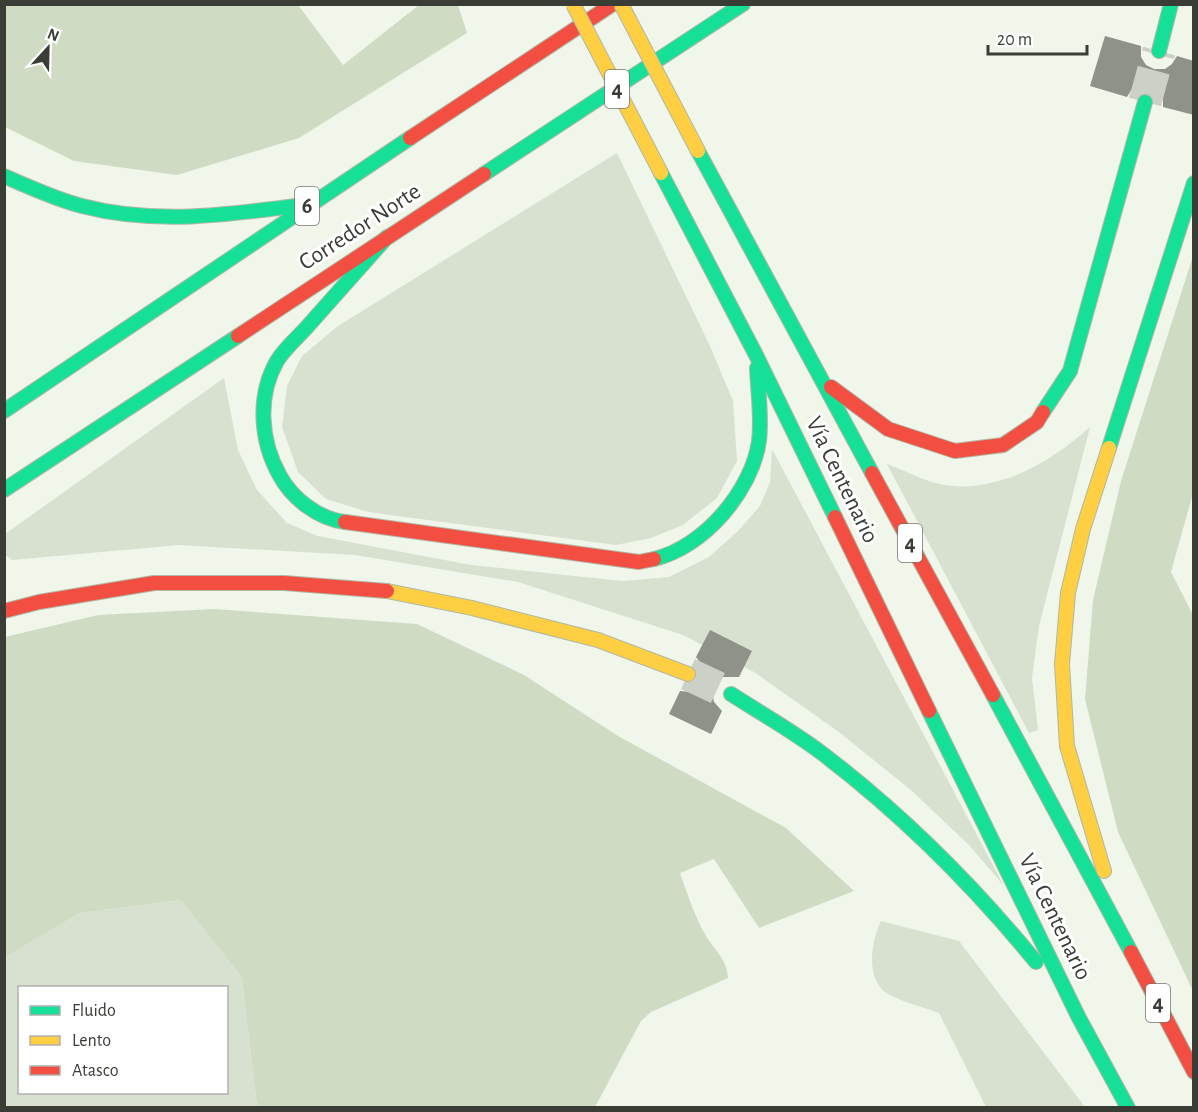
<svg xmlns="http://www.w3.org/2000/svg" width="1198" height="1112" font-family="'Alegreya Sans',sans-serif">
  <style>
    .green { fill: #d8e1d0; fill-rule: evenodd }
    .forest { fill: #d0dbc4 }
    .building { fill: #8e9288 }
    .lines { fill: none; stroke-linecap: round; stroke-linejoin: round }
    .highway-tunnel { stroke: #cbd1c6; stroke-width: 33; stroke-dasharray: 33 16; stroke-linecap: butt }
    .fast-casing { stroke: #afb8a4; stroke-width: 16 }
    .slow-casing { stroke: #afb8a4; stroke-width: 16 }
    .jam-casing { stroke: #afb8a4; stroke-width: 16 }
    .fast { stroke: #16e098; stroke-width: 14 }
    .slow { stroke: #ffcf43; stroke-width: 14 }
    .jam { stroke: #f24e42; stroke-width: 14 }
    .slow-bridge-casing { stroke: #afb8a4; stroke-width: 16; stroke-linecap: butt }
    .slow-bridge { stroke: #ffcf43; stroke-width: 14 }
    .labels { text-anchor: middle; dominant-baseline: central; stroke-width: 6; stroke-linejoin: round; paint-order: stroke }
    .shield { fill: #fff; stroke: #747772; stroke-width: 1.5 }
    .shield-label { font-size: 22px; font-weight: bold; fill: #393d35 }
    .street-label { font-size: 24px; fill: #393d35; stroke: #fff }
  </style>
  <rect width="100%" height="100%" fill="#f0f6ea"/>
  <g class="green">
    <polygon points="617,153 710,346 733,401 737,461 717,498 683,525 651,538 616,545 368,512 326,499 298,472 282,427 287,386 302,356 338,326"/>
    <polygon points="224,378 238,450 257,490 287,523 318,536 471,565 623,581 669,577 709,557 739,530 760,506 770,482 772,449 1004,886 969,845 912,791 839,732 754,672 683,635 518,582 355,555 179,545 12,560 5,555 5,534"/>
    <path d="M1090 427 1039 626 1032 678 1038 730 1029 733 887 464C904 470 922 480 939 484 995 496 1051 462 1090 427Z"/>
    <path d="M181 900 242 978 257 1107H5L4 957 80 913ZM20 988H226V1092H20Z"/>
    <path d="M881 921 959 941 1085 1107H986L939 1013C923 1007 905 1003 890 995 864 982 871 942 881 921Z"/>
  </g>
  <g class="forest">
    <polygon points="4,5 298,5 343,65 419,5 458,5 467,33 299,138 177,175 74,161 5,127"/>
    <polygon points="1193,256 1193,493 1171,572 1193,615 1193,991 1118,832 1085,699 1093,600 1121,481"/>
    <path d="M214 609 417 624 524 675 618 736 786 828 854 891 759 928 714 859 680 873C687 893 695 917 706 936 715 951 727 959 728 978L651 1012 641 1021 595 1107H257L242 978 181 900 80 913 5 957V637L98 615Z"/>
  </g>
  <g class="building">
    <polygon points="1105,36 1141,46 1141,57 1146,65 1154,69 1165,69 1172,64 1177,56 1194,61 1194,115 1163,107 1163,97 1159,89 1151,84 1140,84 1132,89 1127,97 1090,86"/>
    <polygon points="710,630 752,651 739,677 723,677 715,684 712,692 714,702 722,711 711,734 669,714 680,691 692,692 700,688 705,681 706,670 696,657"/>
  </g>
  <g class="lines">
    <g class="highway-tunnel">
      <polyline points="1145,102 1159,51"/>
      <polyline points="688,674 731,694"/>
    </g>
    <defs>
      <g id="fast">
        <polyline points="1159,51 1171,4"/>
        <polyline points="698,151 872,473"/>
        <polyline points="661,173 756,355 835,517"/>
        <polyline points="484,174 743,4"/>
        <path d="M4 176C29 187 55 199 82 206 155 225 228 215 302 205"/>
        <polyline points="4,411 410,138"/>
        <polyline points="1043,412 1070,371 1145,102"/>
        <polyline points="1109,448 1194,183"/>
        <polyline points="4,490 238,336"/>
        <path d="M345 522C318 519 292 498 280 476 260 441 257 396 277 361 284 349 298 337 307 327 334 297 360 267 387 237"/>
        <path d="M654 559C703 548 752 491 759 441 762 417 758 392 757 368"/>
        <path d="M731 694C762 714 794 732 823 754 903 815 973 885 1036 962"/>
        <polyline points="993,695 1131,952"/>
        <polyline points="929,711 1079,1018 1128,1108"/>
      </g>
      <g id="slow">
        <polyline points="387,591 472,608 598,640 688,674"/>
        <polyline points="1104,871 1067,746 1062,664 1068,593 1083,529 1109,448"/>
      </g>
      <g id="jam">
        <polyline points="410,138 613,4"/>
        <polyline points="238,336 484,174"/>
        <polyline points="831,387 888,429 955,451 1003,445 1037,422 1043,412"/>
        <polyline points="872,473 993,695"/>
        <polyline points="835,517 929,711"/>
        <polyline points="345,522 639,562 654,559"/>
        <polyline points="4,611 39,602 154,583 284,583 387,591"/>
        <polyline points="1131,952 1194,1072"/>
      </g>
    </defs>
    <use href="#fast" class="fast-casing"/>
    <use href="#slow" class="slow-casing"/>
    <use href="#jam" class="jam-casing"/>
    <use href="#fast" class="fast"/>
    <use href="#slow" class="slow"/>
    <use href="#jam" class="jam"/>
    <defs>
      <g id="slow-bridge">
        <polyline points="573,4 661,173"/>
        <polyline points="621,4 698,151"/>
      </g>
    </defs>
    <use href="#slow-bridge" class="slow-bridge-casing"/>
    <use href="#slow-bridge" class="slow-bridge"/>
  </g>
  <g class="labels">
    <g class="shield">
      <rect x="605" y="70" width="24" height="38" rx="4.5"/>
      <rect x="295" y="187" width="24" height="38" rx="4.5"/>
      <rect x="898" y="524" width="24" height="38" rx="4.5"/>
      <rect x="1146" y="984" width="24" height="38" rx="4.5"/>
    </g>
    <g class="shield-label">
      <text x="617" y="89">4</text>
      <text x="307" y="206">6</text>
      <text x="910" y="543">4</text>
      <text x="1158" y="1003">4</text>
    </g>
    <g class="street-label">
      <text transform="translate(360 227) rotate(-33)">Corredor Norte</text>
      <text transform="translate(842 480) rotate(64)">Vía Centenario</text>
      <text transform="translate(1055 917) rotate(64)">Vía Centenario</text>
    </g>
  </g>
  <rect width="1198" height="1112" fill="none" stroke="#393d35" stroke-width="12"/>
  <rect x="18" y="986" width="210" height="108" fill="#ffffff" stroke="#b0b1ae" stroke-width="1.5"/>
  <rect x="30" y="1006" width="30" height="9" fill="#16e098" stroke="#b0b1ae" stroke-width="1.5"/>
  <text x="72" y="1016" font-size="18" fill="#393d35">Fluido</text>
  <rect x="30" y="1036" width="30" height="9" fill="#ffcf43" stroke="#b0b1ae" stroke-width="1.5"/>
  <text x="72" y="1046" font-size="18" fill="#393d35">Lento</text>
  <rect x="30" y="1066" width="30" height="9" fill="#f24e42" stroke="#b0b1ae" stroke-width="1.5"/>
  <text x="72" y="1076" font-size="18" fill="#393d35">Atasco</text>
  <g transform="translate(48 48) rotate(22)" stroke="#ffffff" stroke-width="4.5" paint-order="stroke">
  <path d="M0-4.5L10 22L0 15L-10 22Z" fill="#393d35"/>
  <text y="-9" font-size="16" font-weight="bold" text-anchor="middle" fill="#393d35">N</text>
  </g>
  <path d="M988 45v9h99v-9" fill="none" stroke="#393d35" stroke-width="3"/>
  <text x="997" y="45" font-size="18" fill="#393d35" stroke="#ffffff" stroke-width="4.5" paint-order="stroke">20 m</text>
</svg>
